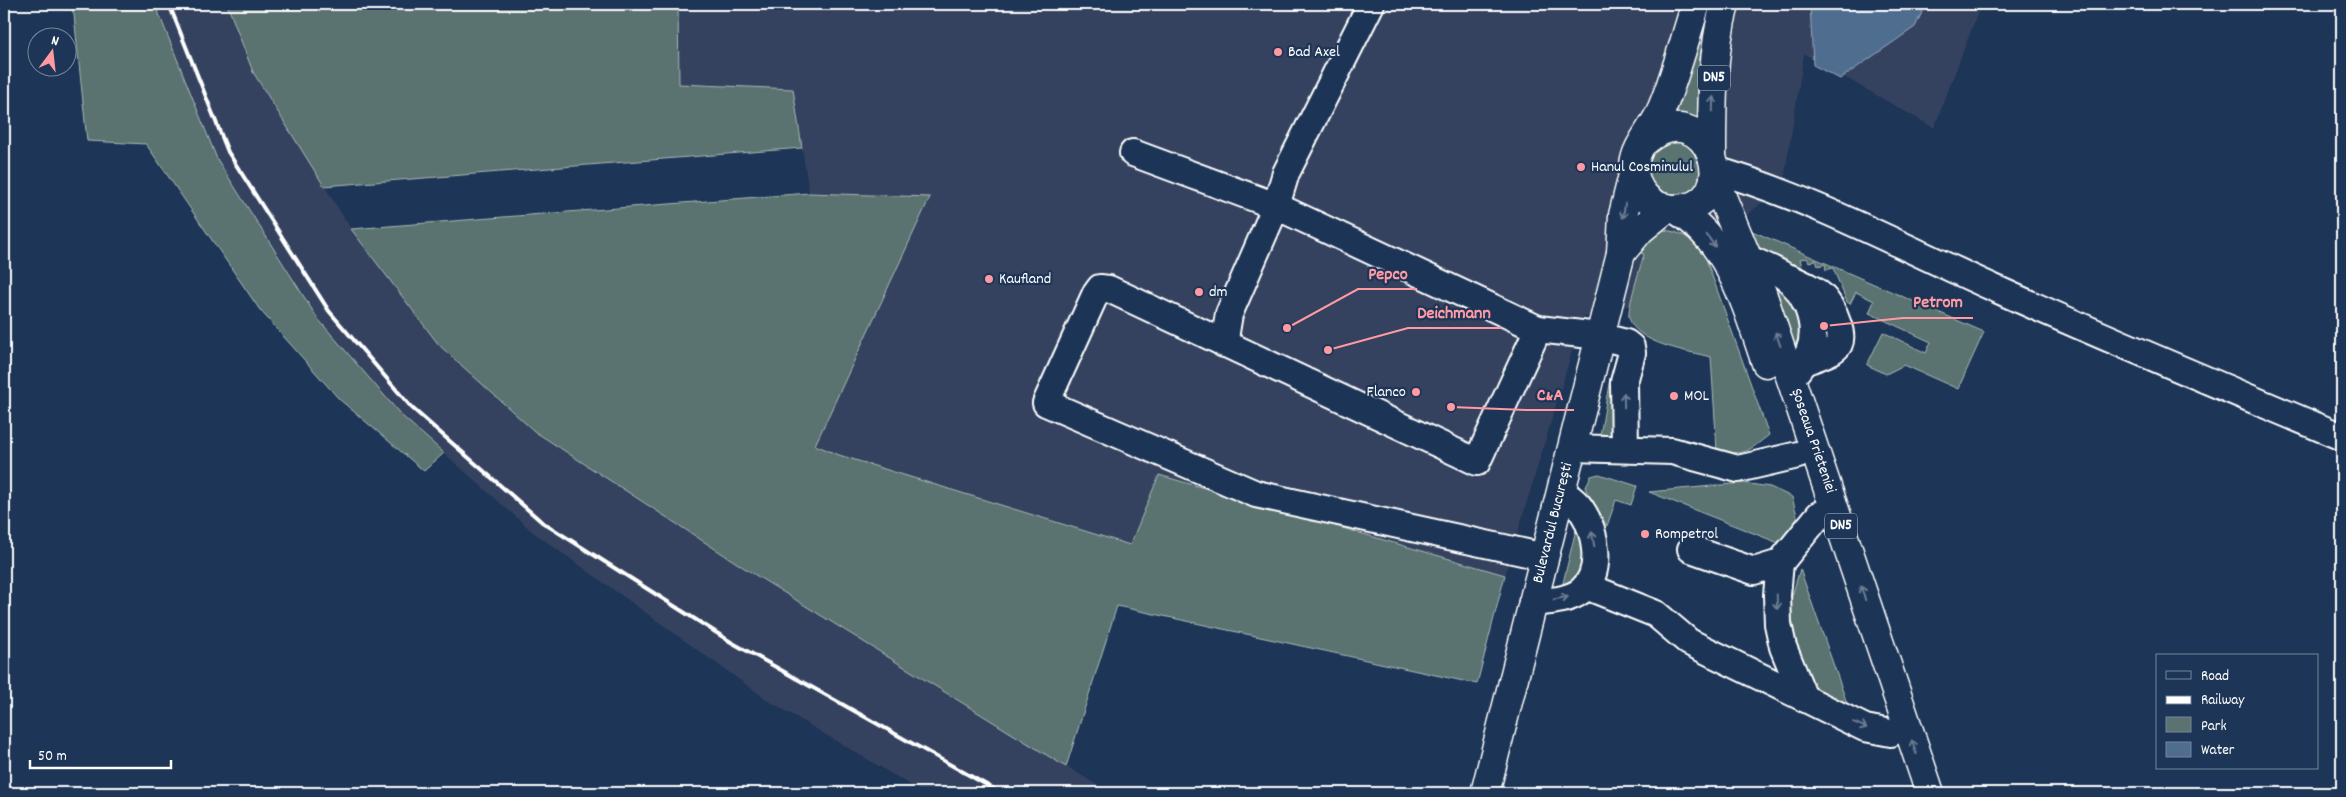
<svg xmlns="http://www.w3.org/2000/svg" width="2346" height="797" font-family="Dekko,sans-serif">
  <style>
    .built { fill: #34435f }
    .green { fill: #5a7370; stroke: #acb9b8 }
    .water { fill: #4f6e8f; stroke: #95a8bc }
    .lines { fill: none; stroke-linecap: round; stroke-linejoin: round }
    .minor-casing { stroke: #fff; stroke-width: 30 }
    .major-casing { stroke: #fff; stroke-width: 31 }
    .minor { stroke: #1d3557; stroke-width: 26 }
    .major { stroke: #1d3557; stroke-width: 28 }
    .rail { stroke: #fff; stroke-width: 4 }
    .oneway { stroke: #6c7c92 }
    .poi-dot { fill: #ff9aa2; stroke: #1d3557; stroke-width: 2 }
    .labels { text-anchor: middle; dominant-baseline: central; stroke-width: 4.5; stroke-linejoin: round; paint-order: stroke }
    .shield { fill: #1d3557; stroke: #bbc2cd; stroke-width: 1 }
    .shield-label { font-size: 15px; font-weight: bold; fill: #fff }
    .poi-label { font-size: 16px; fill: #fff; stroke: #1d3557; text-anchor: start }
    .street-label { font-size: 16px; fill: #fff; stroke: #1d3557 }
    .leader { fill: none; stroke: #ff9aa2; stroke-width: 2 }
    .callout-dot { fill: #ff9aa2; stroke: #1d3557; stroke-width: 2 }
    .callout-label { font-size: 18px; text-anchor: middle; font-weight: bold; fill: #ff9aa2; stroke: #1d3557; stroke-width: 4.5; stroke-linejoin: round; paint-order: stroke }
  </style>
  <rect width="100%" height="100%" fill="#1d3557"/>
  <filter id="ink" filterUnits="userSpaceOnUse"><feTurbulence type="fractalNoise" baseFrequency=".02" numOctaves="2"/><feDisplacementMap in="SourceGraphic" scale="10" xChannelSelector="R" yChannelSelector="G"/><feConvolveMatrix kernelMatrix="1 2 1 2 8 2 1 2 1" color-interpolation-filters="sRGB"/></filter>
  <g filter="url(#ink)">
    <g class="built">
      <polygon points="155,4 227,4 253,72 351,229 439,345 534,431 749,571 1110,793 924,793 769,701 533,532 402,416 318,319 217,159"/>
      <polygon points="678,4 1981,4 1934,128 1804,54 1783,186 1636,303 1582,318 1505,575 1159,476 1130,545 839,455 814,445 930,197 809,193 793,89 679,84"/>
    </g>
    <g class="green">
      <polygon points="70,4 155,4 217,159 318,319 402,416 444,453 424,471 339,399 260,310 146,144 87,141 74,15"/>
      <polygon points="227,4 678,4 679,84 793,89 802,148 324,186 253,72"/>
      <path d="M1703 23 1705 28C1699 58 1695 88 1700 118L1697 119 1673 114Z"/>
      <circle cx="1675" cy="169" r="27"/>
      <polygon points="809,193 930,197 815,445 839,455 1130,545 1159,475 1505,575 1477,684 1117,606 1066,767 749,571 534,431 439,345 351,229"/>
      <polygon points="1743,227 1984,332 1958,389 1904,365 1886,374 1867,365 1883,332 1926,353 1931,342 1869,313 1874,301 1856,292 1850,304 1847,302 1833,268 1826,270 1825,264 1818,266 1816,260 1809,262 1807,258 1800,259 1804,274 1761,256"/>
      <path d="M1662 230C1680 231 1696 240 1705 256L1769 435C1747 452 1746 456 1717 451L1711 357C1688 351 1635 344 1629 317 1627 309 1641 265 1644 254L1640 253 1646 241Z"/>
      <polygon points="1765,279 1789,295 1802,327 1795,359"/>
      <polygon points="1619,354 1615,435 1600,436 1610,378"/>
      <polygon points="1599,474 1637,486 1631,505 1616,500 1607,526 1585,488 1591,476"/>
      <polygon points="1743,483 1770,487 1792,497 1799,523 1781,544 1649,492"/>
      <polygon points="1578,521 1586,539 1581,578 1562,587"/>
      <polygon points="1800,569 1849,709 1830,699 1810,684 1800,665 1787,613"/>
    </g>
    <polygon class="water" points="1810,4 1926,4 1915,27 1840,79 1813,65"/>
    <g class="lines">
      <defs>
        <g id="minor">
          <polyline points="1133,153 1276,206 1286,173 1371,4"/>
          <path d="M1715 170C1812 198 1902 247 1994 288 2109 340 2226 388 2342 437"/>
          <path d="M1749 259C1760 264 1771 268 1781 274 1805 289 1820 325 1809 352 1805 362 1798 370 1791 378"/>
          <path d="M1790 278C1818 291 1828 295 1838 325 1840 331 1842 338 1839 344 1833 354 1814 357 1804 362"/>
          <polyline points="1538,329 1477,462 1109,289 1100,288 1095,295 1046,403 1256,494 1545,557"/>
          <polyline points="1224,344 1229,314 1276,206 1538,329 1599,336 1626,343 1631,347 1632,353 1624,382 1625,449"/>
          <polyline points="1572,448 1672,451 1738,469 1798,455"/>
          <polyline points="1819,515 1780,563 1777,595 1778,624 1783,647 1804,698 1865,728 1891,733"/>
          <polyline points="1691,549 1754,571 1780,563"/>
          <polyline points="1586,586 1656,614 1689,642 1804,698"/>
          <path d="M1532 603C1548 601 1568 601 1581 591 1604 572 1596 531 1581 509 1577 502 1568 496 1561 491"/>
        </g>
        <g id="major">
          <path d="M1644 142C1708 88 1748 206 1676 209 1652 210 1633 190 1634 166 1635 148 1651 131 1659 115 1675 80 1684 40 1696 4"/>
          <path d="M1712 153C1712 103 1712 52 1725 4"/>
          <polyline points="1714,178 1762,293 1930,793"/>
          <path d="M1675 209C1730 241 1747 308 1766 363"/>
          <polyline points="1621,253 1640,230 1667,208"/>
          <polyline points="1485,793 1621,253 1623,215 1634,171"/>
        </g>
      </defs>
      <use href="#minor" class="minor-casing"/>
      <use href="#major" class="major-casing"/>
      <use href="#minor" class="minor"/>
      <use href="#major" class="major"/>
      <polyline class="rail" points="169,4 228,152 329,311 412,408 542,522 731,642 1001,793"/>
    </g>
    <defs><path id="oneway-shaft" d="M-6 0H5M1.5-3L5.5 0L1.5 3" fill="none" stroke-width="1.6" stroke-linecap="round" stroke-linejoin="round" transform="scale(1.25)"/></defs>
    <g class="oneway">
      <use href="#oneway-shaft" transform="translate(1713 104) rotate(-88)"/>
      <use href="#oneway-shaft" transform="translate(1624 211) rotate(98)"/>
      <use href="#oneway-shaft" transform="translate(1711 241) rotate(55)"/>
      <use href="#oneway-shaft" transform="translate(1778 339) rotate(-109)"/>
      <use href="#oneway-shaft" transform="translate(1624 400) rotate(-91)"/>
      <use href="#oneway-shaft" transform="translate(1593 539) rotate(-100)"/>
      <use href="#oneway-shaft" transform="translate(1863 593) rotate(-108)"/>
      <use href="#oneway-shaft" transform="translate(1561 598) rotate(-12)"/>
      <use href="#oneway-shaft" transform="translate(1777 602) rotate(88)"/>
      <use href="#oneway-shaft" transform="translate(1860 725) rotate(23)"/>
      <use href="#oneway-shaft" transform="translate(1914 747) rotate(-109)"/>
    </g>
  </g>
  <g class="poi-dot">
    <circle cx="1278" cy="52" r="5"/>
    <circle cx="1581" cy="167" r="5"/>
    <circle cx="989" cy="279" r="5"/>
    <circle cx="1199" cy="292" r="5"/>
    <circle cx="1416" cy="392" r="5"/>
    <circle cx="1674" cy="396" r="5"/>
    <circle cx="1645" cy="534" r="5"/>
  </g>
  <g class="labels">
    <g class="shield">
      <rect x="1698" y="65.5" width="32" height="25" rx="4"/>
      <rect x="1825" y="513.5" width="32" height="25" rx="4"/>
    </g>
    <g class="shield-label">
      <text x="1714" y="78">DN5</text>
      <text x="1841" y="526">DN5</text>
    </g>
    <g class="poi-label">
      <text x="1288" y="52">Bad Axel</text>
      <text x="1591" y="167">Hanul Cosminulul</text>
      <text x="999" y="279">Kaufland</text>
      <text x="1209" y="292">dm</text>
      <text x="1406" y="392" text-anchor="end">Flanco</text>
      <text x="1684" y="396">MOL</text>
      <text x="1655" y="534">Rompetrol</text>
    </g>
    <g class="street-label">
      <text transform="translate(1813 441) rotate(71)">Șoseaua Prieteniei</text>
      <text transform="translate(1553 523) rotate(-76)">Bulevardul București</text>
    </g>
  </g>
  <path class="leader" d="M1287 328L1358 289H1417M1824 326L1903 318H1973M1328 350L1408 328H1501M1451 407L1527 410H1574"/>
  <g class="callout-dot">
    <circle cx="1287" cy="328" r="5"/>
    <circle cx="1824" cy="326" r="5"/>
    <circle cx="1328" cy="350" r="5"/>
    <circle cx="1451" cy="407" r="5"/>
  </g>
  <g class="callout-label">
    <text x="1388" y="279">Pepco</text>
    <text x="1938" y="307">Petrom</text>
    <text x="1454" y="318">Deichmann</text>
    <text x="1550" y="400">C&amp;A</text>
  </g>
  <rect width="2346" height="797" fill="none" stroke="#1d3557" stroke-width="20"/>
  <rect x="10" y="10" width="2326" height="777" fill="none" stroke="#fff" stroke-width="2" filter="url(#ink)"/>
  <rect x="2156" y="654" width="162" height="115" fill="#1d3557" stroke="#77869a"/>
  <rect x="2166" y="671" width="25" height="8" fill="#1d3557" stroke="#77869a"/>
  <text x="2201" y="680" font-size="15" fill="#ffffff">Road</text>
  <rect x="2166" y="696" width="25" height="8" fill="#ffffff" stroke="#77869a"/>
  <text x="2201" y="704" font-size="15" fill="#ffffff">Railway</text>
  <rect x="2166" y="717" width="25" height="15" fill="#5a7370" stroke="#77869a"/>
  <text x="2201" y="730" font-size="15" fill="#ffffff">Park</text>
  <rect x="2166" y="742" width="25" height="15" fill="#4f6e8f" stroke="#77869a"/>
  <text x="2201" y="754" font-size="15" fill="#ffffff">Water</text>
  <g transform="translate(52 52) rotate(15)"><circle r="24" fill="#1d3557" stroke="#77869a"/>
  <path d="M0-4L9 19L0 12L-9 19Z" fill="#ff9aa2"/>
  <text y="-8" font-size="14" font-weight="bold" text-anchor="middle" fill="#ffffff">N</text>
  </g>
  <path d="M30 760v8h141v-8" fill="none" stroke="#ffffff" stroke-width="2.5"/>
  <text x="38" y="760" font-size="15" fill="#ffffff" stroke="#1d3557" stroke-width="4" paint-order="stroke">50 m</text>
</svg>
